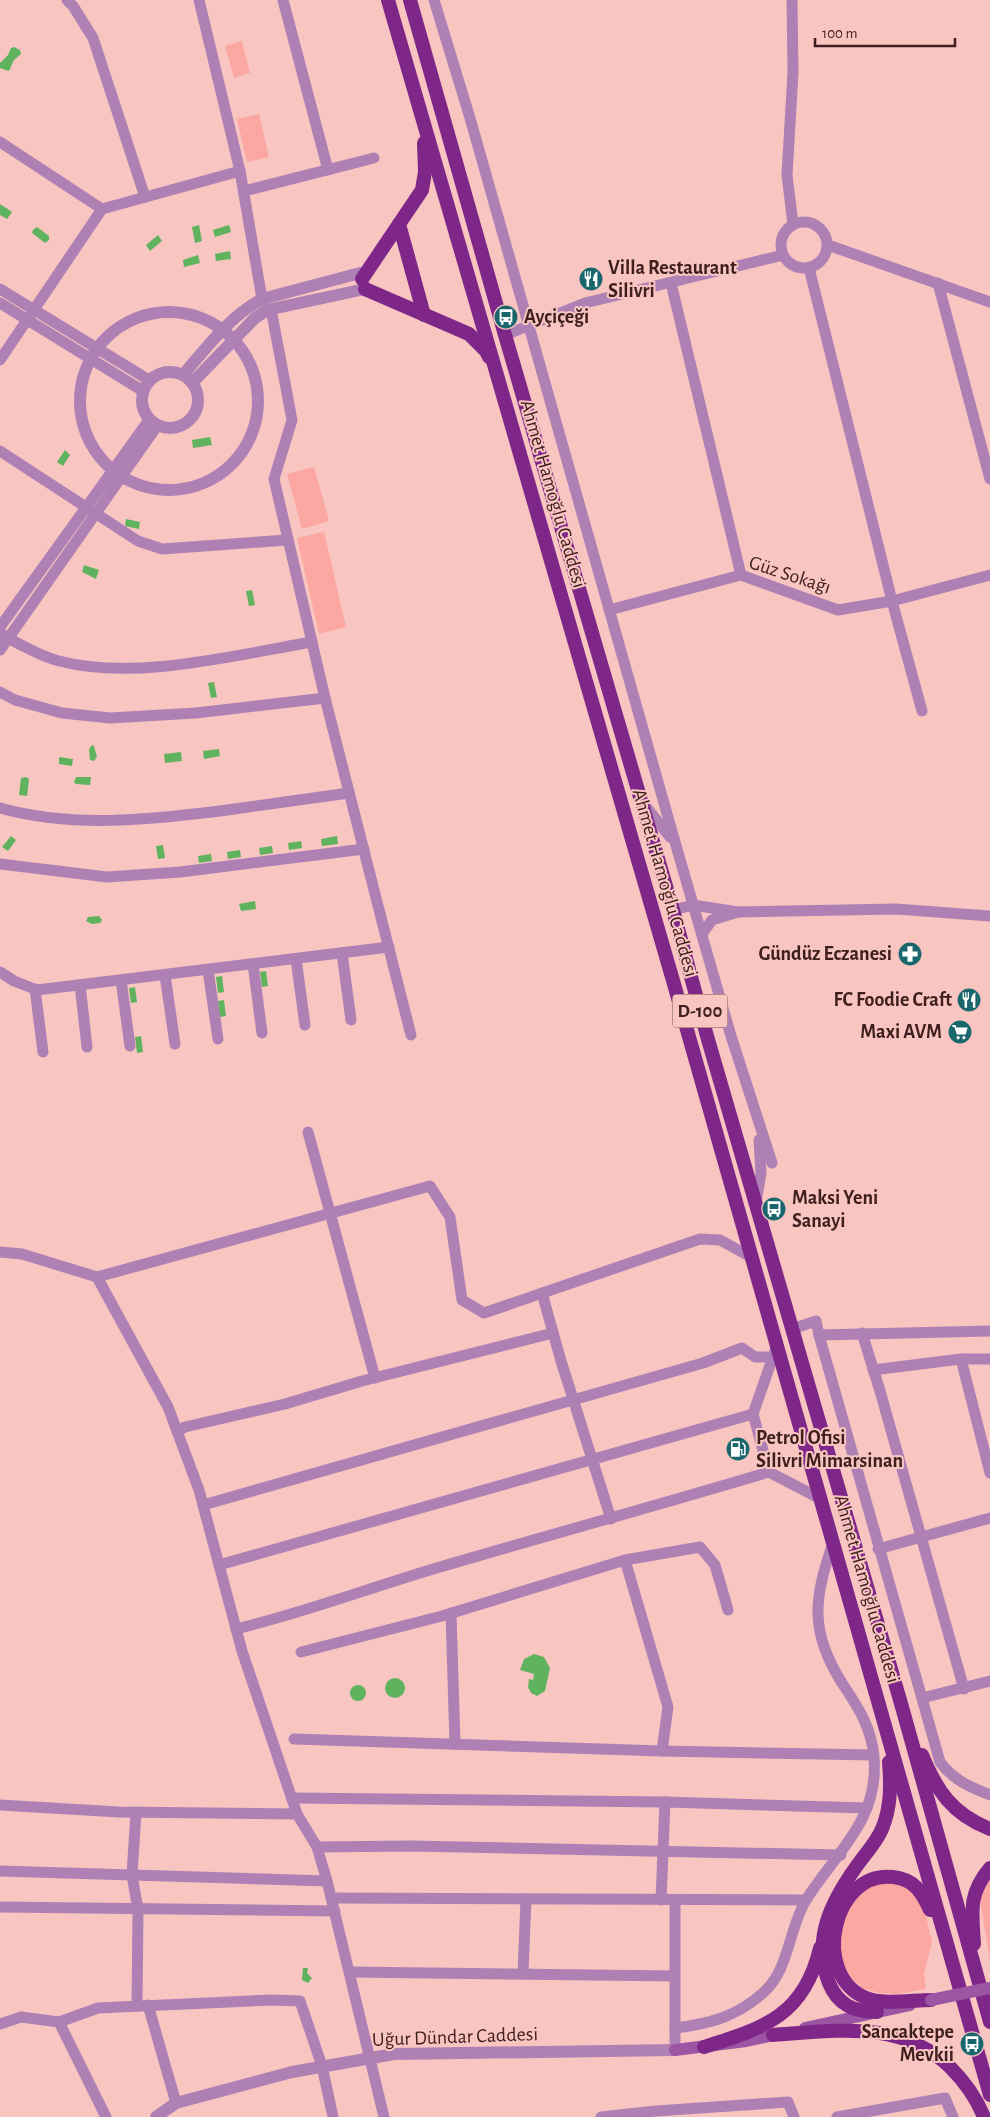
<svg xmlns="http://www.w3.org/2000/svg" width="990" height="2117" font-family="'Alegreya Sans',sans-serif">
  <style>
    .green { fill: #fca7a1 }
    .water { fill: #60b35e }
    .lines { fill: none; stroke-linecap: round; stroke-linejoin: round }
    .minor { stroke: #af80b4; stroke-width: 11 }
    .tertiary { stroke: #af80b4; stroke-width: 12 }
    .secondary { stroke: #9b55a2; stroke-width: 12 }
    .trunk { stroke: #7f2789; stroke-width: 14 }
    .secondary-bridge { stroke: #9b55a2; stroke-width: 12 }
    .labels { text-anchor: middle; dominant-baseline: central; stroke-width: 4; stroke-linejoin: round; paint-order: stroke }
    .shield { fill: #f9c5c1; stroke: #76514e; stroke-width: 1 }
    .shield-label { font-size: 19px; font-weight: bold; fill: #3e1f1d }
    .poi-label { font-size: 20px; font-weight: bold; fill: #3e1f1d; stroke: #f9c5c1; text-anchor: start }
    .street-label { font-size: 20px; fill: #3e1f1d; stroke: #f9c5c1 }
  </style>
  <rect width="100%" height="100%" fill="#f9c5c1"/>
  <g class="green">
    <polygon points="242,41 250,73 234,78 225,46"/>
    <polygon points="259,114 269,157 247,162 237,119"/>
    <polygon points="314,467 329,521 302,529 287,474"/>
    <polygon points="324,532 346,627 319,634 297,538"/>
    <polygon points="990,1873 990,1961 980,1899"/>
    <polygon points="888,1878 921,1895 932,1942 924,1974 926,1989 898,1994 879,1993 862,1988 851,1978 844,1967 839,1951 843,1917 865,1886"/>
  </g>
  <g class="water">
    <polygon points="14,47 20,50 21,54 14,60 9,71 0,68 0,63 8,55 11,48"/>
    <polygon points="0,204 12,212 7,219 0,215"/>
    <polygon points="199,225 202,241 195,243 192,227"/>
    <polygon points="229,225 231,232 215,237 213,230"/>
    <polygon points="37,227 49,236 49,240 45,243 32,233 33,230"/>
    <polygon points="158,235 162,241 150,251 146,245"/>
    <polygon points="230,251 231,259 216,261 215,254"/>
    <polygon points="198,255 200,263 184,267 183,260"/>
    <polygon points="210,437 212,445 193,448 192,440"/>
    <polygon points="65,450 70,455 63,466 57,462"/>
    <polygon points="126,519 140,522 139,529 125,526"/>
    <polygon points="84,565 99,570 96,579 82,572"/>
    <polygon points="252,590 255,605 249,606 246,591"/>
    <polygon points="214,682 217,697 211,698 208,683"/>
    <polygon points="92,745 94,746 97,757 94,761 90,760 89,749"/>
    <polygon points="219,749 220,756 204,759 203,751"/>
    <polygon points="181,752 182,761 165,763 164,754"/>
    <polygon points="59,757 73,759 72,766 59,764"/>
    <polygon points="26,777 29,779 27,796 19,795 21,778"/>
    <polygon points="76,777 91,777 90,785 76,784 74,782"/>
    <polygon points="11,836 16,840 8,851 2,847"/>
    <polygon points="337,836 338,844 322,846 321,839"/>
    <polygon points="301,841 302,848 289,850 288,843"/>
    <polygon points="163,845 165,858 158,859 156,846"/>
    <polygon points="272,846 273,853 260,855 259,848"/>
    <polygon points="240,850 241,857 228,859 227,852"/>
    <polygon points="211,854 212,861 199,863 198,856"/>
    <polygon points="255,901 256,909 241,911 239,904"/>
    <polygon points="99,916 102,920 100,923 92,924 86,921 88,917"/>
    <polygon points="266,971 268,986 262,987 260,972"/>
    <polygon points="222,976 224,992 218,993 216,977"/>
    <polygon points="135,987 137,1002 131,1003 129,988"/>
    <polygon points="224,1000 226,1016 220,1017 218,1001"/>
    <polygon points="141,1036 143,1052 137,1053 135,1037"/>
    <polygon points="534,1654 544,1657 550,1668 545,1691 537,1696 531,1693 528,1687 529,1679 533,1680 534,1674 520,1670 524,1659"/>
    <circle cx="395" cy="1688" r="10"/>
    <circle cx="358" cy="1693" r="8"/>
    <polygon points="303,1968 308,1968 307,1973 312,1978 308,1983 302,1980"/>
  </g>
  <g class="lines">
    <g class="minor">
      <polyline points="67,0 73,6 93,38 145,197"/>
      <polyline points="199,0 240,171 262,299"/>
      <polyline points="283,0 328,170"/>
      <polyline points="434,0 470,118 675,842 731,1036 772,1163"/>
      <polyline points="792,0 793,72 787,175 793,224"/>
      <polyline points="0,142 102,209"/>
      <polyline points="244,191 374,158"/>
      <circle cx="804" cy="245" r="23"/>
      <polyline points="828,245 990,302"/>
      <polyline points="809,268 892,601 922,711"/>
      <polyline points="671,283 741,575"/>
      <polyline points="938,283 990,479"/>
      <polyline points="0,289 149,380"/>
      <polyline points="0,303 143,391"/>
      <polyline points="271,309 292,420 274,479 325,698 411,1035"/>
      <polyline points="505,335 585,303 783,255"/>
      <polyline points="0,360 102,209 240,171"/>
      <polyline points="0,451 138,541 162,549 287,540"/>
      <polyline points="609,610 741,575 838,610 892,601 990,575"/>
      <polyline points="0,627 149,420"/>
      <path d="M0 633C14 642 43 657 59 661 136 681 235 655 312 642"/>
      <polyline points="0,650 157,426"/>
      <polyline points="0,692 15,700 62,713 110,718 196,713 325,698"/>
      <polyline points="643,803 670,837"/>
      <path d="M0 808C73 828 146 820 220 811 263 805 306 799 349 793"/>
      <polyline points="0,864 107,877 180,872 364,849"/>
      <polyline points="673,910 693,905 738,912 712,920 702,934"/>
      <polyline points="738,912 896,909 990,916"/>
      <polyline points="342,953 351,1020"/>
      <polyline points="296,959 305,1025"/>
      <polyline points="253,964 262,1033"/>
      <polyline points="208,970 218,1039"/>
      <polyline points="0,972 14,981 37,990 389,947"/>
      <polyline points="165,975 175,1044"/>
      <polyline points="121,980 130,1046"/>
      <polyline points="80,985 87,1047"/>
      <polyline points="35,989 43,1052"/>
      <polyline points="308,1132 375,1378"/>
      <polyline points="756,1203 761,1173 759,1140"/>
      <polyline points="0,1252 22,1254 97,1277 430,1186 450,1217 462,1300 484,1313 700,1239 720,1240 749,1256"/>
      <polyline points="97,1277 168,1407 199,1490 242,1651 297,1814 317,1847 327,1881 384,2117"/>
      <polyline points="542,1293 561,1361 611,1519"/>
      <polyline points="792,1329 816,1321 819,1335 990,1331"/>
      <polyline points="862,1333 880,1391 964,1689"/>
      <path d="M819 1335 940 1762C953 1780 970 1787 990 1795"/>
      <polyline points="775,1351 753,1414 769,1472 819,1498"/>
      <polyline points="961,1359 990,1473"/>
      <polyline points="873,1370 961,1359 990,1359"/>
      <polyline points="177,1431 185,1427 285,1404 362,1381 553,1333"/>
      <polyline points="203,1505 703,1363 742,1348 755,1357 773,1357"/>
      <polyline points="878,1549 990,1518"/>
      <polyline points="625,1560 668,1707 662,1751"/>
      <polyline points="219,1565 753,1414"/>
      <polyline points="451,1613 455,1744"/>
      <path d="M236 1629C306 1612 372 1587 440 1567 549 1535 659 1505 769 1472"/>
      <polyline points="301,1652 442,1616 625,1560 700,1547 715,1565 728,1610"/>
      <polyline points="922,1698 990,1681"/>
      <polyline points="294,1739 662,1751 874,1755"/>
      <polyline points="292,1798 665,1802 867,1808"/>
      <polyline points="0,1805 119,1812 297,1814"/>
      <polyline points="136,1812 132,1875 138,1910 137,2006"/>
      <polyline points="317,1847 411,1846 841,1855"/>
      <polyline points="0,1871 327,1881"/>
      <polyline points="331,1898 806,1900"/>
      <polyline points="661,1900 665,1802"/>
      <polyline points="0,1907 335,1911"/>
      <polyline points="350,1972 675,1976"/>
      <polyline points="523,1973 526,1899"/>
      <polyline points="148,2005 176,2103"/>
      <polyline points="59,2022 106,2117"/>
      <polyline points="0,2024 21,2017 59,2022 98,2008 271,2000 300,2001 322,2066 333,2117"/>
      <path d="M675 2028C710 2024 738 2016 764 1992 789 1970 789 1928 806 1900 836 1852 879 1821 874 1758 872 1728 858 1707 842 1683 809 1631 814 1598 833 1543"/>
      <polyline points="675,2050 675,1900"/>
      <polyline points="601,2117 656,2111 788,2102 794,2117"/>
      <polyline points="837,2117 945,2098 953,2117"/>
    </g>
    <g class="tertiary">
      <circle cx="169" cy="401" r="89"/>
      <circle cx="170" cy="400" r="28"/>
      <path d="M183 375C207 347 229 317 262 299L360 273 365 289 267 310 255 318 192 383"/>
      <polyline points="156,2117 176,2103 292,2072 394,2054 675,2050"/>
    </g>
    <g class="secondary">
      <polyline points="805,2028 910,2005"/>
      <polyline points="675,2050 746,2041 783,2033"/>
    </g>
    <g class="trunk">
      <polyline points="388,0 674,984 990,2095"/>
      <polyline points="410,0 505,335 673,910 707,1036 902,1707 990,2022"/>
      <polyline points="399,224 424,315"/>
      <polyline points="362,279 422,190 425,172 424,143"/>
      <polyline points="365,289 469,334 486,351 489,357"/>
      <path d="M922 1755C937 1791 952 1814 990 1829"/>
      <path d="M930 1910C922 1892 914 1879 893 1877 833 1870 810 1975 866 1998 882 2005 913 2000 931 2000"/>
      <path d="M974 1944C972 1912 968 1894 990 1868"/>
      <path d="M877 2012C854 2012 838 2005 829 1983 812 1940 831 1902 856 1867 865 1854 876 1843 882 1829 891 1807 891 1786 889 1762"/>
      <path d="M773 2035C836 2031 900 2019 950 2067 965 2082 976 2097 984 2117"/>
      <path d="M704 2047C764 2028 804 2016 820 1948"/>
    </g>
    <polyline class="secondary-bridge" points="931,2000 990,1988"/>
  </g>
  <defs>
    <symbol id="restaurant-disc" viewBox="-11 -11 22 22"><circle r="9.5" fill="#19666d" stroke="#f9c5c1"/><path d="M-5-6h1v4h1v-4h1v4h1v-4h1v5L-1.5 .5V6h-2V.5L-5-1ZM5-6V6H3V1.5H1.5Q1.5-4 5-6Z" fill="#fff"/></symbol>
    <symbol id="bus-disc" viewBox="-11 -11 22 22"><circle r="9.5" fill="#19666d" stroke="#f9c5c1"/><path d="M-5-6H5V4H4V6H2V4H-2V6H-4V4H-5ZM-3.5-4V0h7V-4ZM-3.5 1.2v1.5H-2V1.2ZM2 1.2v1.5H3.5V1.2Z" fill="#fff"/></symbol>
    <symbol id="pharmacy-disc" viewBox="-11 -11 22 22"><circle r="9.5" fill="#19666d" stroke="#f9c5c1"/><path d="M-2-6h4v4h4v4h-4v4h-4v-4h-4v-4h4Z" fill="#fff"/></symbol>
    <symbol id="supermarket-disc" viewBox="-11 -11 22 22"><circle r="9.5" fill="#19666d" stroke="#f9c5c1"/><path d="M-6-5.5h2.5l.6 2H6L4.5 2H-2.5L-4.4-4H-6ZM-1.5 3.2a1.3 1.3 0 1 0 .1 0ZM3 3.2a1.3 1.3 0 1 0 .1 0Z" fill="#fff"/></symbol>
    <symbol id="fuel-disc" viewBox="-11 -11 22 22"><circle r="9.5" fill="#19666d" stroke="#f9c5c1"/><path d="M-5.5-6h7V0h2V4h1.3V-2.5L3-4.5l.8-.8L6-3V5H2.5V1h-1V6h-7ZM-4.2-4.7v3.2H.2V-4.7Z" fill="#fff"/></symbol>
  </defs>
  <g fill-rule="evenodd">
    <use href="#restaurant-disc" x="577" y="265" width="28" height="28"/>
    <use href="#bus-disc" x="492" y="303" width="28" height="28"/>
    <use href="#pharmacy-disc" x="896" y="940" width="28" height="28"/>
    <use href="#restaurant-disc" x="955" y="986" width="28" height="28"/>
    <use href="#supermarket-disc" x="946" y="1018" width="28" height="28"/>
    <use href="#bus-disc" x="760" y="1195" width="28" height="28"/>
    <use href="#fuel-disc" x="724" y="1435" width="28" height="28"/>
    <use href="#bus-disc" x="958" y="2030" width="28" height="28"/>
  </g>
  <g class="labels">
    <rect class="shield" x="672.5" y="994.5" width="55" height="33" rx="4"/>
    <g class="shield-label">
      <text x="700" y="1011">D-100</text>
    </g>
    <g class="poi-label">
      <text x="608" y="268">Villa Restaurant<tspan x="608" dy="23">Silivri</tspan></text>
      <text x="524" y="317">Ayçiçeği</text>
      <text x="892" y="954" text-anchor="end">Gündüz Eczanesi</text>
      <text x="952" y="1000" text-anchor="end">FC Foodie Craft</text>
      <text x="942" y="1032" text-anchor="end">Maxi AVM</text>
      <text x="792" y="1198">Maksi Yeni<tspan x="792" dy="23">Sanayi</tspan></text>
      <text x="756" y="1438">Petrol Ofisi<tspan x="756" dy="23">Silivri Mimarsinan</tspan></text>
      <text x="954" y="2032" text-anchor="end">Sancaktepe<tspan x="954" dy="23">Mevkii</tspan></text>
    </g>
    <g class="street-label">
      <text transform="translate(553 494) rotate(74)">Ahmet Hamoğlu Caddesi</text>
      <text transform="translate(790 575) rotate(18)">Güz Sokağı</text>
      <text transform="translate(665 883) rotate(74)">Ahmet Hamoğlu Caddesi</text>
      <text transform="translate(867 1589) rotate(74)">Ahmet Hamoğlu Caddesi</text>
      <text transform="translate(455 2037) rotate(-2)">Uğur Dündar Caddesi</text>
    </g>
  </g>
  <path d="M815 38v8h140v-8" fill="none" stroke="#3e1f1d" stroke-width="2.5"/>
  <text x="822" y="38" font-size="15" fill="#3e1f1d" stroke="#f9c5c1" stroke-width="4" paint-order="stroke">100 m</text>
</svg>
